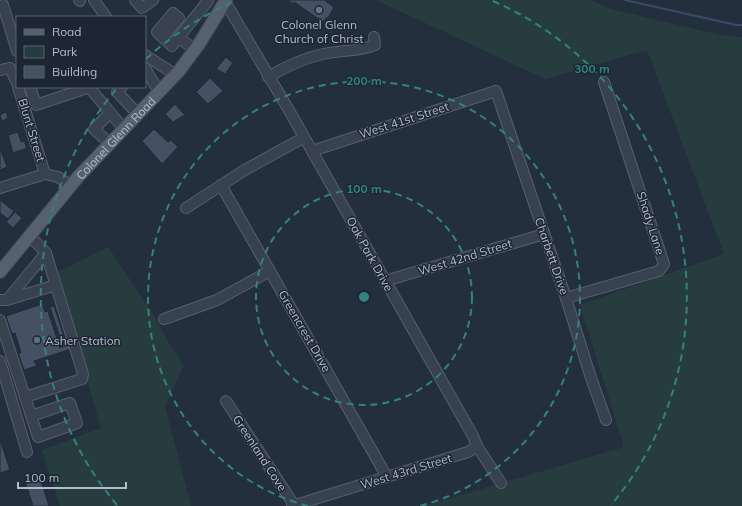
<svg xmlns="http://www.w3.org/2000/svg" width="742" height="506" font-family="Mulish,sans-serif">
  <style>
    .green { fill: #263c3f }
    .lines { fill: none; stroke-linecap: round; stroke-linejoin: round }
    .stream { stroke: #394c67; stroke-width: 2 }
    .building { fill: #455162; stroke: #1f2835 }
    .minor-casing { stroke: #565f6c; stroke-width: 12 }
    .major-casing { stroke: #414a57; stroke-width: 14 }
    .minor { stroke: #38414e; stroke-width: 10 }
    .major { stroke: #56606e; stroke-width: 12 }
    .ring { fill: none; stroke: #308480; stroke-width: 2; stroke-dasharray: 7 5 }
    .worship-dot { fill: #6b7280; stroke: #1d2633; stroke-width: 1.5 }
    .service-dot { fill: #5c6f8a; stroke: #1d2633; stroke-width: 1.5 }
    .labels { text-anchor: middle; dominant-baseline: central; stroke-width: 3; stroke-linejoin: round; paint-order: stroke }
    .poi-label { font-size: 12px; fill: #b4bcc9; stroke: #1d2633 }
    .street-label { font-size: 12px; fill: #b4bcc9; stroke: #1d2633 }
    .centre { fill: #308480; stroke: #1d2633; stroke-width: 2 }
    .ring-label { font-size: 12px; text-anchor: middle; font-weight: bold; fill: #308480; stroke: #1d2633; stroke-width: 3; stroke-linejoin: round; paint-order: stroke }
  </style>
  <rect width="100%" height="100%" fill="#242f3e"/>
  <g class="green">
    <polygon points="376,0 590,0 611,9 720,35 742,37 742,506 424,506 624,447 580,305 724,254 647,50 545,79"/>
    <polygon points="108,247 155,317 170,345 184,365 165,406 191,506 60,506 42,450 101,428 56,273"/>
  </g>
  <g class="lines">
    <polyline class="stream" points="625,0 736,25 742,25"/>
  </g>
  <g class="building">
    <polygon points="287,0 324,0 334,7 328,18 327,17 323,22 294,2 293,4"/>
    <polygon points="226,57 233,63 225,74 216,69"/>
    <polygon points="210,78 223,91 208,104 196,92"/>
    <polygon points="175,104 185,115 173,122 165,114"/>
    <polygon points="6,112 8,118 2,121 0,115"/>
    <polygon points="154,129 168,142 171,140 178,147 162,164 142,141"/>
    <polygon points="18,132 21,142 24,141 27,148 13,153 8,135"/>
    <polygon points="0,148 7,167 0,170"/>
    <polygon points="0,200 14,211 8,219 0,213"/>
    <polygon points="15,212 22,218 13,228 6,222"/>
    <polygon points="42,304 45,312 48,311 60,348 63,347 50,307 54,306 67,346 69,345 71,349 34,361 37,366 24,370 18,353 21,353 15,333 12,334 6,316"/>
    <polygon points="0,439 10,470 0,473"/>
    <polygon points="40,477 49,506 33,506 25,481"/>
  </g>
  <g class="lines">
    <defs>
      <g id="minor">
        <polyline points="79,0 80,1"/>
        <polyline points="94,0 106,17"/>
        <polyline points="135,0 142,8 153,0"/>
        <polyline points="224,0 290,112 473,436 477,446 501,483"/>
        <polyline points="0,6 3,5 17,51"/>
        <polyline points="163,37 179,18 173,13 157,32 172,46 178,38"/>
        <polyline points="195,49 178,38 208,1 207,0"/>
        <polyline points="145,55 176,75"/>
        <polyline points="145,68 159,92"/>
        <polyline points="0,70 10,68 17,83"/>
        <path d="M268 77C285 67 304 58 323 54 340 50 358 52 375 45L374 37"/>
        <polyline points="18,87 45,174"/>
        <polyline points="30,87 36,105 90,87"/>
        <polyline points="89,87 123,128"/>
        <polyline points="122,87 117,92 138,114"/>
        <polyline points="109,143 94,129 110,113"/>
        <polyline points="312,151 496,91 566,298 590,375 606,420"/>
        <polyline points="221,185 387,477"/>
        <polyline points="0,188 45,174 58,177 71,186"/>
        <polyline points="186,208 243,171 303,138"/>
        <polyline points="385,281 544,234"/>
        <polyline points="566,298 659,271 664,264 604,82"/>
        <polyline points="0,300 7,300 56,285"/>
        <polyline points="7,300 46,253"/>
        <polyline points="164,319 217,300 270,271"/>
        <path d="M0 320C13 359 25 398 38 437L77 423 70 403 31 416"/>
        <polyline points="0,361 27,452"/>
        <polyline points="25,397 82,379 83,374 46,253 30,236"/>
        <polyline points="226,401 294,505"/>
        <polyline points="292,506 468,452 477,446"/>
      </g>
      <g id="major">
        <path id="s1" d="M0 272 78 177 179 71 199 44 226 0"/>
      </g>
    </defs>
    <use href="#minor" class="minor-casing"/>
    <use href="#major" class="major-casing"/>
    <use href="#minor" class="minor"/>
    <use href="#major" class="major"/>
  </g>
  <g class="ring">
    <circle cx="364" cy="297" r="108"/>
    <path d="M308 506A216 216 0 1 1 420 506"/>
    <path d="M117 505A323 323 0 0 1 118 87M146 59A323 323 0 0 1 235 1M493 1A323 323 0 0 1 611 505"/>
  </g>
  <circle class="worship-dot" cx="319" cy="10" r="4"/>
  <circle class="service-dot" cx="37" cy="340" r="4"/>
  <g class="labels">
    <g class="poi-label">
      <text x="319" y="24">Colonel Glenn<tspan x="319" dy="14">Church of Christ</tspan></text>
      <text x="45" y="340" text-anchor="start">Asher Station</text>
    </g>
    <g class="street-label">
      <text transform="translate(404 120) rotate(-18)">West 41st Street</text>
      <text transform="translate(32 130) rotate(73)">Blunt Street</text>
      <text stroke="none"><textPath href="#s1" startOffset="177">Colonel Glenn Road</textPath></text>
      <text transform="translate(651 223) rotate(72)">Shady Lane</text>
      <text transform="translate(370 254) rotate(61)">Oak Park Drive</text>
      <text transform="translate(552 256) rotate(71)">Charbett Drive</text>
      <text transform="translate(465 257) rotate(-17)">West 42nd Street</text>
      <text transform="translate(305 331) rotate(60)">Greencrest Drive</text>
      <text transform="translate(260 453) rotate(57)">Greenland Cove</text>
      <text transform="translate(406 471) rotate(-17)">West 43rd Street</text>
    </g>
  </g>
  <circle cx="364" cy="297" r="6" class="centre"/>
  <g class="ring-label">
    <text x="592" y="73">300 m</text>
    <text x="364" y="85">200 m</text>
    <text x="364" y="193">100 m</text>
  </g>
  <rect x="16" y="16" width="130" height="72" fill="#1d2633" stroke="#59626f"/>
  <rect x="24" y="29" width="20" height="6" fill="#56606e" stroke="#59626f"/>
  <text x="52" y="36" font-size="12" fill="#b4bcc9">Road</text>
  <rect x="24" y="46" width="20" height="12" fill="#263c3f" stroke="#59626f"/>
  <text x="52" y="56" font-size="12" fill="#b4bcc9">Park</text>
  <rect x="24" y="66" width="20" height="12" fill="#455162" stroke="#59626f"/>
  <text x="52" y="76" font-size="12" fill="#b4bcc9">Building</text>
  <path d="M18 482v6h108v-6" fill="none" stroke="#b4bcc9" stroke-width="2"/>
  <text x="24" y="482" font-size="12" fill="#b4bcc9" stroke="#1d2633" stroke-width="3" paint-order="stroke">100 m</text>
</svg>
